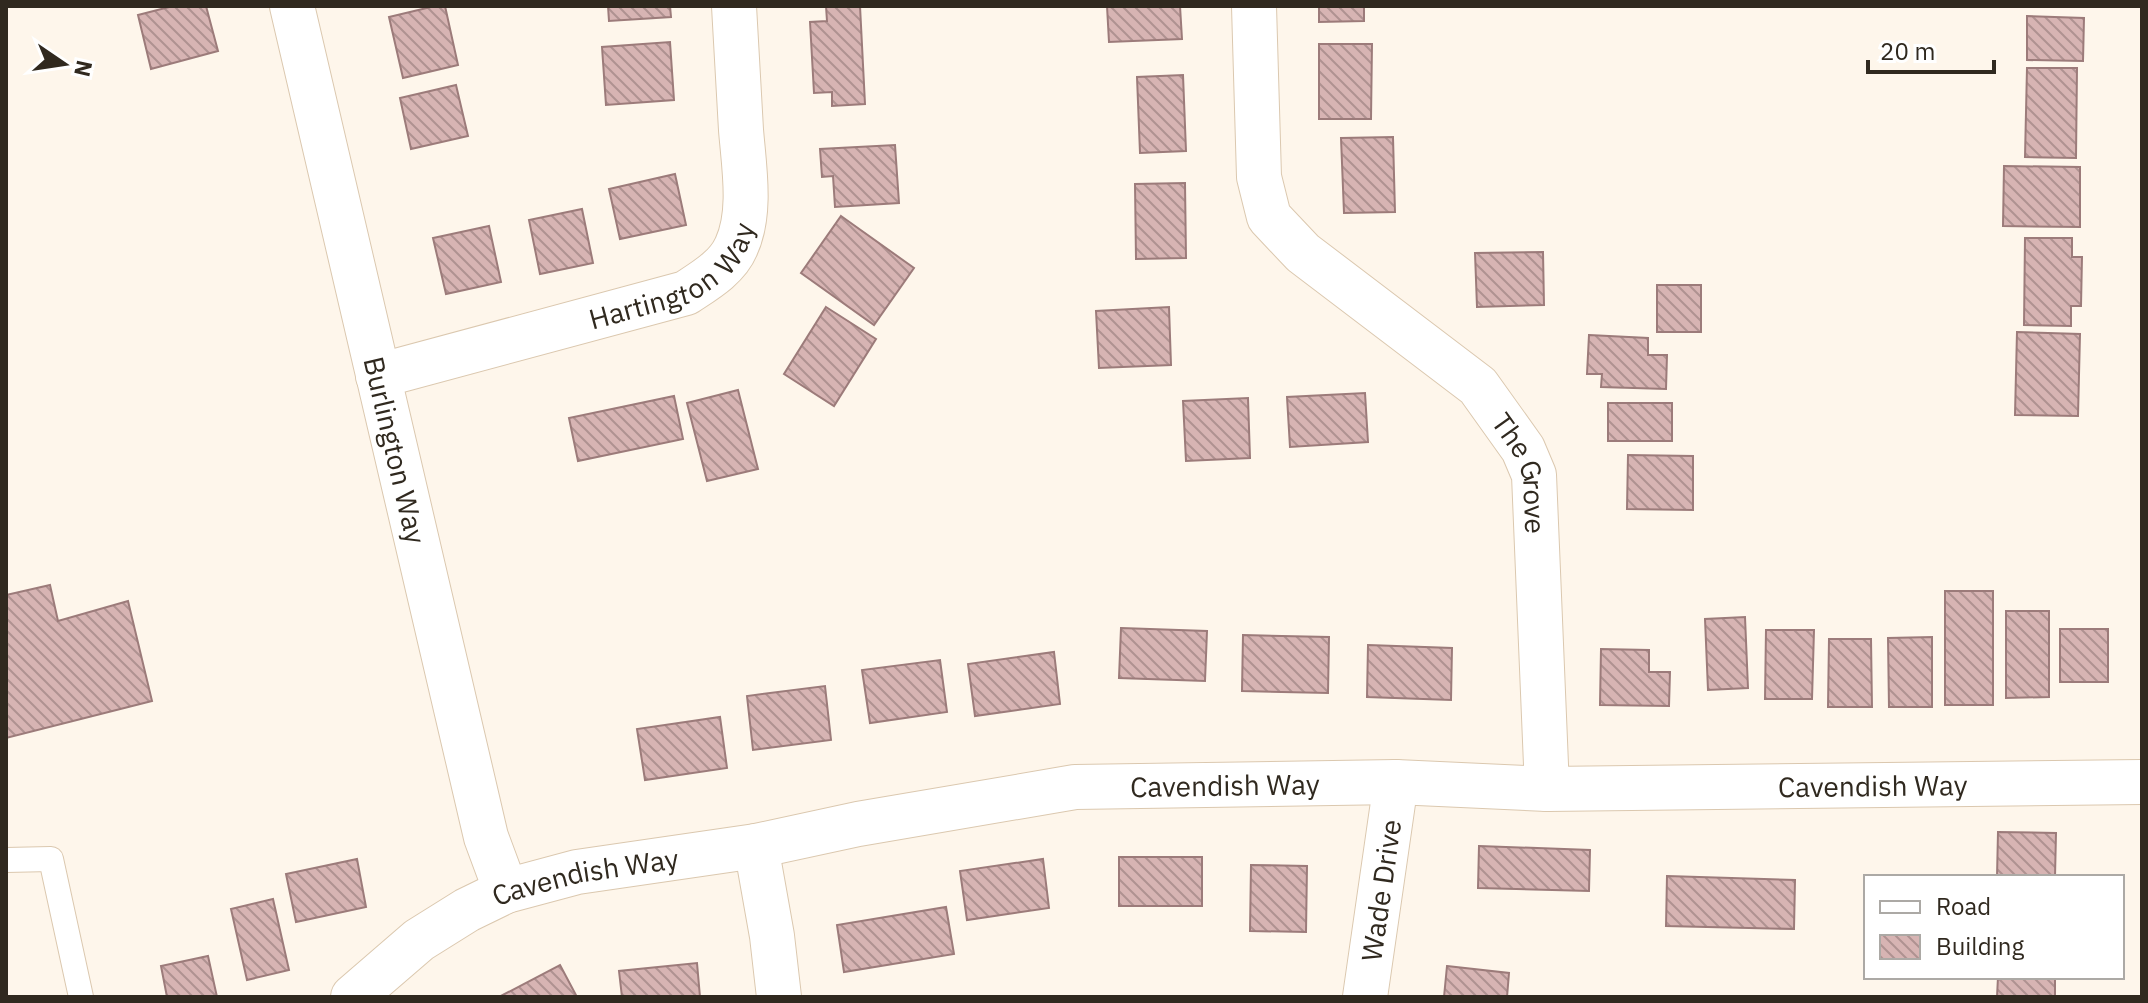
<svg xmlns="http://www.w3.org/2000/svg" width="2148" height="1003" font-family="'IBM Plex Sans',sans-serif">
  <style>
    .building { fill: url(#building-back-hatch); stroke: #9c7b7a; stroke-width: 2 }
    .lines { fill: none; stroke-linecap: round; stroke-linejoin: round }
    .lane-casing { stroke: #dbc8af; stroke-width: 26 }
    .street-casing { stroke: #dbc8af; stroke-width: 46 }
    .secondary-casing { stroke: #dbc8af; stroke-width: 46 }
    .lane { stroke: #fff; stroke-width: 24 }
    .street { stroke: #fff; stroke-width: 44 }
    .secondary { stroke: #fff; stroke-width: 44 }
    .labels { text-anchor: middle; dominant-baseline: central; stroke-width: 8; stroke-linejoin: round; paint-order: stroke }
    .street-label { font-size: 28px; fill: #30291f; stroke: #fff }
  </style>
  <defs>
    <pattern id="building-back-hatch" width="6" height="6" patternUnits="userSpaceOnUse" patternTransform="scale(2)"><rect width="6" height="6" fill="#d7b4b3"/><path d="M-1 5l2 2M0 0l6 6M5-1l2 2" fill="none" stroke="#af9291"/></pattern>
  </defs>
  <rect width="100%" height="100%" fill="#fef6eb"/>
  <g class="building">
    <polygon points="173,6 206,6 218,51 151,69 138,15"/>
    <polygon points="435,6 445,6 458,65 403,78 389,17"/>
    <polygon points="608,6 670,6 671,17 609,21"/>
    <polygon points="826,6 860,6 865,104 832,106 832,92 814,93 810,22 827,21"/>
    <polygon points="1107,6 1180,6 1182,39 1109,42"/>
    <polygon points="1319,6 1364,6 1364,21 1319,22"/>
    <polygon points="2027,16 2084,18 2083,61 2027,60"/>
    <polygon points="670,42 674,100 606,105 602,47"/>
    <polygon points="1319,44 1372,44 1371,119 1319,119"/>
    <polygon points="2027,68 2077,68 2076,158 2025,157"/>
    <polygon points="1183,75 1186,151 1140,153 1137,77"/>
    <polygon points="456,85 468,136 411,149 400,98"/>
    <polygon points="1393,137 1395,212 1344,213 1341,138"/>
    <polygon points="895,145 899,203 835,207 833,176 822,177 820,149"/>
    <polygon points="2004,166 2080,167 2080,227 2003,226"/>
    <polygon points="675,174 686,225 620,239 609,189"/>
    <polygon points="1185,183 1186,258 1136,259 1135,184"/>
    <polygon points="582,209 593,263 540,274 529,220"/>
    <polygon points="841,216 914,268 874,325 801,273"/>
    <polygon points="489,226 501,282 446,294 433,238"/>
    <polygon points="2025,238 2072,238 2072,257 2082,257 2081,306 2071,306 2071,326 2024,325"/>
    <polygon points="1543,252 1544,305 1477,307 1475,253"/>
    <rect x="1657" y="285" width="44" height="47"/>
    <polygon points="826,307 876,339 834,406 784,374"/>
    <polygon points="1169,307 1171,365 1099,368 1096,311"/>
    <polygon points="2017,332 2080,334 2078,416 2015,415"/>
    <polygon points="1589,335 1648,338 1648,355 1667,355 1666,389 1601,387 1602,374 1587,374"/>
    <polygon points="738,390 758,469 707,481 687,403"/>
    <polygon points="1365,393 1368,442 1290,447 1287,397"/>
    <polygon points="674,396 683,439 578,461 569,418"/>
    <polygon points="1248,398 1250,458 1186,461 1183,401"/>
    <rect x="1608" y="403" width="64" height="38"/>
    <polygon points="1628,455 1693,456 1693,510 1627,509"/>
    <polygon points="50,585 58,621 128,601 152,701 6,738 6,595"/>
    <rect x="1945" y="591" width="48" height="114"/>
    <polygon points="2006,611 2049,611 2049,697 2006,698"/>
    <polygon points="1745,617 1748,688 1708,690 1705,619"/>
    <polygon points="1121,628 1207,631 1205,681 1119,678"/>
    <rect x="2060" y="629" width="48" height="53"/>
    <polygon points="1766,630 1814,630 1812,699 1765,699"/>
    <polygon points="1243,635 1329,637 1328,693 1242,691"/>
    <polygon points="1932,637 1932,707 1889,707 1888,638"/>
    <polygon points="1829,639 1871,639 1872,707 1828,707"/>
    <polygon points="1368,645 1452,648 1451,700 1367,697"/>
    <polygon points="1601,649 1649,650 1649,672 1670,672 1669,706 1600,705"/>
    <polygon points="1054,652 1060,704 975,716 968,664"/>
    <polygon points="940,660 947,712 870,723 862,670"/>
    <polygon points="825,686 831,740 753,750 747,696"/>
    <polygon points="720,717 727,768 645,780 637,729"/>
    <polygon points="1998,832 2056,833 2055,877 1997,877"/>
    <polygon points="1479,846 1590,850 1589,891 1478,888"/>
    <rect x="1119" y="857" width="83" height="49"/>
    <polygon points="357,859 366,907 296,922 286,874"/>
    <polygon points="1043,859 1049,908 967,920 960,871"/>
    <polygon points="1251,865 1307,866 1306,932 1250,931"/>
    <polygon points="1667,876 1795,880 1794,929 1666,926"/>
    <polygon points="273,899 289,970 247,980 231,909"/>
    <polygon points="946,907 954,954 844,972 837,925"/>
    <polygon points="208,956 217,997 167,997 161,966"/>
    <polygon points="697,963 700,997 622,997 619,971"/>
    <polygon points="560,965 577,997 499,997"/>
    <polygon points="1447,966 1509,973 1507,997 1444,997"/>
    <polygon points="1998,977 2055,977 2055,997 1997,997"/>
  </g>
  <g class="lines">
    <defs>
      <polyline id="lane" points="6,860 51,859 81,997"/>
      <g id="street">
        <path id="s1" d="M1254 6 1259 177 1269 217 1303 253 1478 386 1523 449 1534 475 1547 789"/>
        <path id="s2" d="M378 376 686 293C704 281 727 268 736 247 752 213 744 167 741 130 739 89 736 47 734 6"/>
        <polyline points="756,846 772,936 779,997"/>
        <path id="s3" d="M353 997 419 940 467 910 506 891 577 872 756 846 858 824 1075 787 1396 782 1547 789 2142 782"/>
        <path id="s4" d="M1365 997 1396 782"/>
      </g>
      <g id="secondary">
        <path id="s5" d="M292 6 486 837 506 891"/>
      </g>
    </defs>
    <use href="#lane" class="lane-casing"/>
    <use href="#street" class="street-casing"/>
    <use href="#secondary" class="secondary-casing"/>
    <use href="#lane" class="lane"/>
    <use href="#street" class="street"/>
    <use href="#secondary" class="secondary"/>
  </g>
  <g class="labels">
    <g class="street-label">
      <text stroke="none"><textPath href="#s2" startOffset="316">Hartington Way</textPath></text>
      <text stroke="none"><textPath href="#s5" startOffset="456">Burlington Way</textPath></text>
      <text stroke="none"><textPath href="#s1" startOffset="582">The Grove</textPath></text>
      <text stroke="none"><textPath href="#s3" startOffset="916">Cavendish Way</textPath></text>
      <text stroke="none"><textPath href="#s3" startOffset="1564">Cavendish Way</textPath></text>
      <text stroke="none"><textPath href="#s3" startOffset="268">Cavendish Way</textPath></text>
      <text stroke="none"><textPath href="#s4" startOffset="108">Wade Drive</textPath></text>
    </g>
  </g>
  <rect width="2148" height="1003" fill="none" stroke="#30291f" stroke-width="16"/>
  <rect x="1864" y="875" width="260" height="104" fill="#ffffff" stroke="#aca9a5" stroke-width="2"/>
  <rect x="1880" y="901" width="40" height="12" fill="#ffffff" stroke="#aca9a5" stroke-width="2"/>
  <text x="1936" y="915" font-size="24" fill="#30291f">Road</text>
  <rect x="1880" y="935" width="40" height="24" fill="url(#building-back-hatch)" stroke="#aca9a5" stroke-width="2"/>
  <text x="1936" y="955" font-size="24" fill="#30291f">Building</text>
  <g transform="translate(64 64) rotate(103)" stroke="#ffffff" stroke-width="6" paint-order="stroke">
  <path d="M0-6L14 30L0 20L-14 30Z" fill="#30291f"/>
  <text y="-12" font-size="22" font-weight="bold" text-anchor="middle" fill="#30291f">N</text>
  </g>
  <path d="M1868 60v12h126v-12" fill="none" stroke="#30291f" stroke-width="4"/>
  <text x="1880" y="60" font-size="24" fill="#30291f" stroke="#ffffff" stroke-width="6" paint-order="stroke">20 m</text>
</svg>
